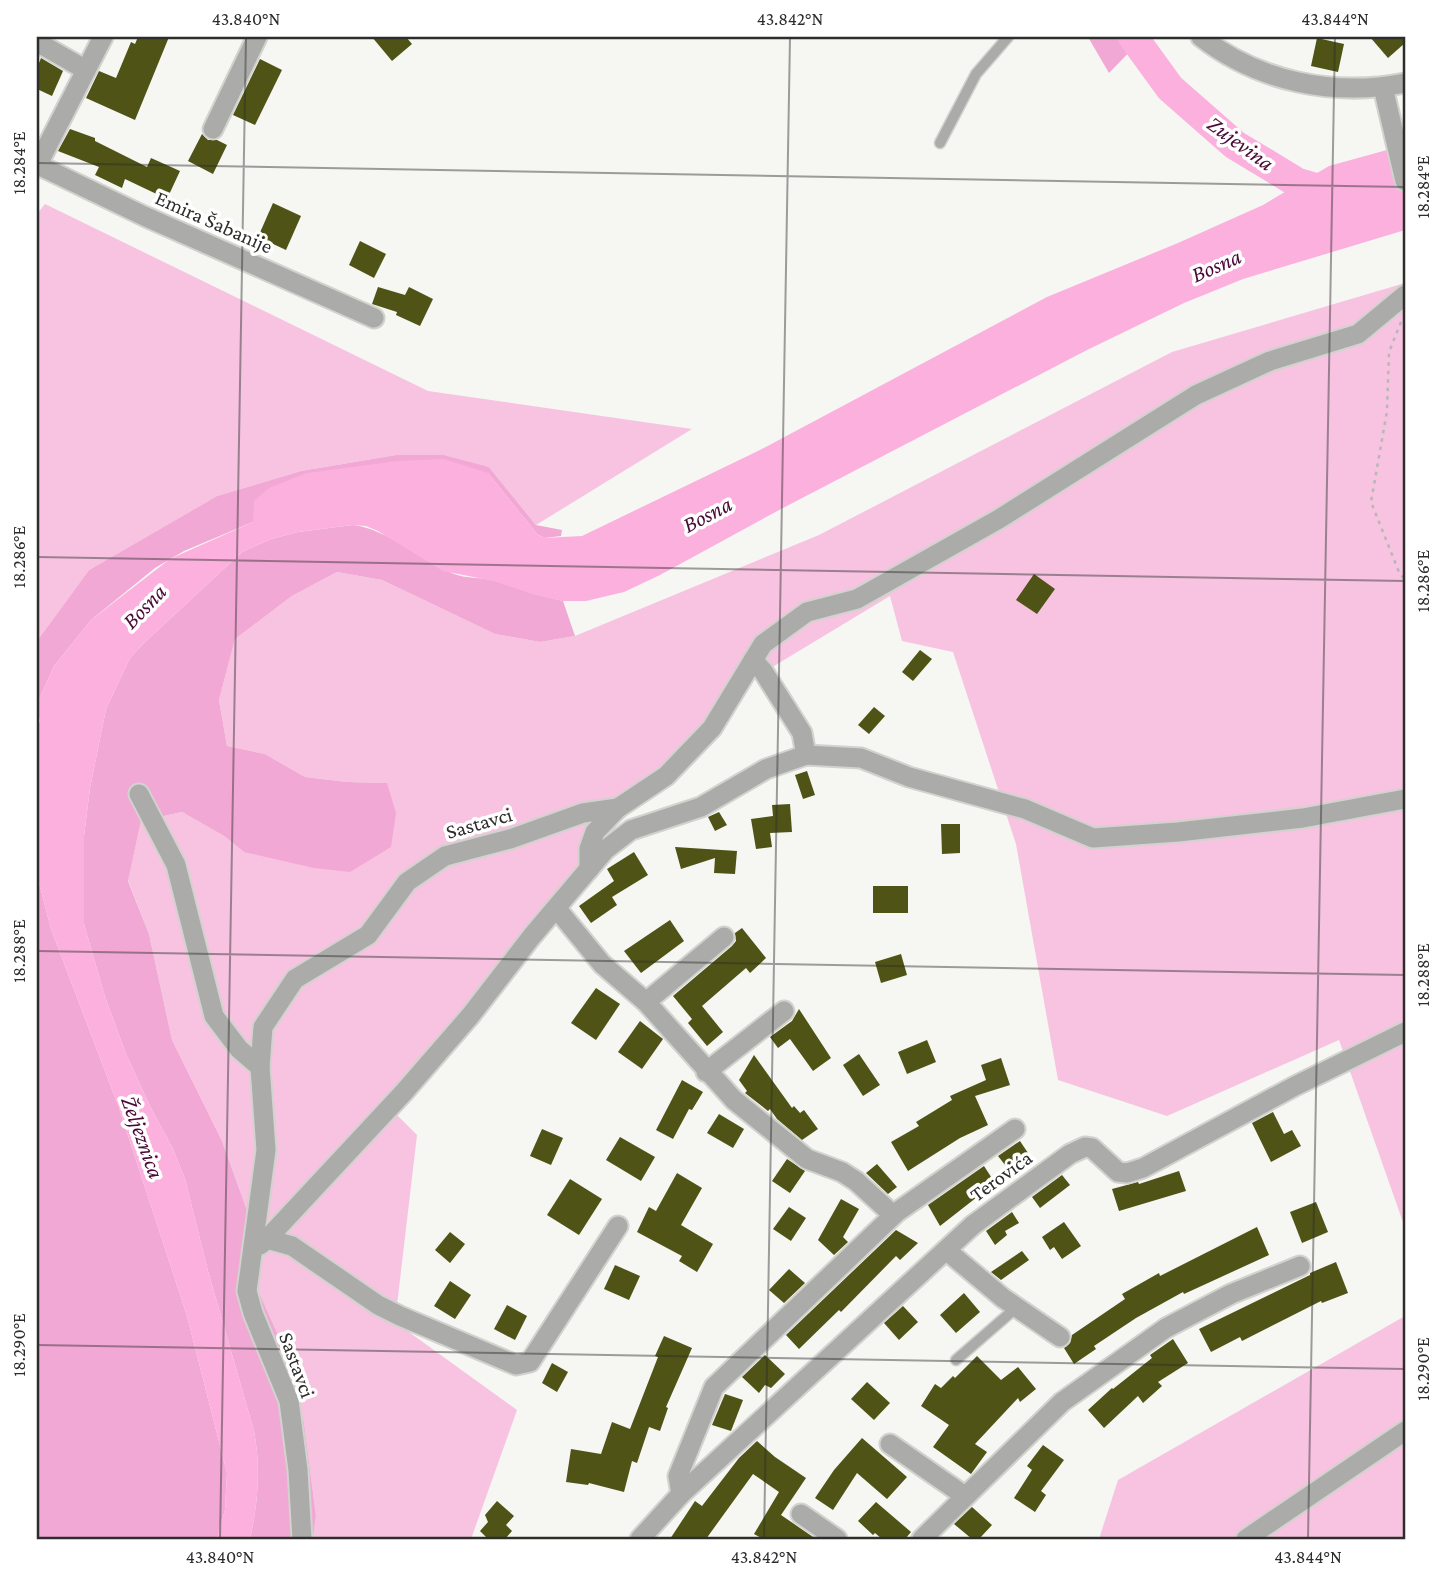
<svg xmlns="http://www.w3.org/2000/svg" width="1442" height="1576" font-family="'Crimson Pro',serif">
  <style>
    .green { fill: #f7c3e1 }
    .forest { fill: #f2a8d5 }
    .water { fill: #fbb0dd }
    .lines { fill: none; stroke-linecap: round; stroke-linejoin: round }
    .river { stroke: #fbb0dd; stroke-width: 30 }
    .building { fill: #4f5315 }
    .lane-casing { stroke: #d2d2ce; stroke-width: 13 }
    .street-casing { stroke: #d2d2ce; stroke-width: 23 }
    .path { stroke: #b7b7b4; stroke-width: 2.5; stroke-dasharray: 3.5 5; stroke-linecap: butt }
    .lane { stroke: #ababa9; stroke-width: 10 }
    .street { stroke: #ababa9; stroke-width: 19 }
    .ticks { fill: none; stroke: #2d2d2c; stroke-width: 2; stroke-opacity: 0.45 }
    .labels { text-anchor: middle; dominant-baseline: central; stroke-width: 7; stroke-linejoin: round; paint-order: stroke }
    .street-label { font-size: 21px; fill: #2d2d2c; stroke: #fff }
    .water-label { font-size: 23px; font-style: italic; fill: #4a0a37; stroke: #fff }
    .neatline { fill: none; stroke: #2d2d2c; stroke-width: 2.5 }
    .ticks-label { font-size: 18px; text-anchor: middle; fill: #2d2d2c }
  </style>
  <rect width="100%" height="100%" fill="#f6f6f2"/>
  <g class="green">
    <polygon points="45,204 428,391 692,429 536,525 489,467 396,455 301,471 217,496 89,570 37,641 37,214"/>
    <polygon points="1405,283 1405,1228 1339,1040 1167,1116 1058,1080 1016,844 953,652 902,641 890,596 731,692 650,777 394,1112 417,1135 395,1322 517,1410 471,1539 313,1539 316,1516 304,1422 278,1335 258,1290 262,1252 222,1141 172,1040 149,934 128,880 141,821 182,812 224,836 244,852 387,783 347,782 305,777 265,754 227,746 219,700 235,639 292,596 337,572 382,580 495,634 540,642 575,636 819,535 1172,352"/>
    <polygon points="1405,1316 1405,1539 1099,1539 1118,1480"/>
  </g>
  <g class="forest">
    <polygon points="1088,37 1144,37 1109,73"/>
    <polygon points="396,455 443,455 489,467 536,525 562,530 561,536 544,538 537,534 488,473 253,522 184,551 155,568 91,620 54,666 37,704 37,641 89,570 217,496 301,471"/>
    <path d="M353 525C388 529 419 560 454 574 467 579 482 577 496 581 519 588 540 596 563 601L575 636 540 642 495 634 382 580 337 572 292 596 235 639 219 700 227 746 265 754 305 777 347 782 387 783 396 813 391 847 350 872 314 868 244 852 224 836 182 812 141 821 128 881 149 934 172 1040 222 1141 262 1252 258 1290 278 1335 304 1422 316 1516 313 1539H250C258 1503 261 1468 254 1431L208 1271 185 1179 173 1149 150 1106 126 1054 105 997 84 924V836L90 788 106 709 130 658 144 643 242 552 271 539 298 532Z"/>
    <polygon points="37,875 51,929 119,1108 187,1316 227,1473 225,1510 217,1539 37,1539"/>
  </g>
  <path class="water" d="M1405 145V230L1243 279 1184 303 1087 350 781 509 660 575 624 592 586 601H563L532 594 494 581 443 571 378 531 366 526 353 525 298 532 271 539 242 552 144 643 130 658 106 709 90 788 84 836V924L105 997 126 1054 150 1106 173 1149 185 1179 208 1271 254 1431C261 1468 258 1503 250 1539H217L225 1510 227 1473 187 1316 119 1108 51 929 37 875V723L40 722 37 704 54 666 91 620 170 559 253 522 254 501 269 488 307 473 397 461 444 459 488 473 537 534 544 538 582 536 760 450 1047 297 1178 243 1263 205 1329 166Z"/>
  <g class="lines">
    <polyline class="river" points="1133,37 1170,88 1235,145 1298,183 1336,194"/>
  </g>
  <g class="building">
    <polygon points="138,37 169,37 135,120 86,98 99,71 116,78 131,42 135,44"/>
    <polygon points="372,37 406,37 412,44 392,61"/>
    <polygon points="1370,37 1405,37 1405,43 1388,58"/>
    <polygon points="1317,38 1344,44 1338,72 1311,66"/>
    <polygon points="41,58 63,71 52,96 37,89 37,68"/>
    <polygon points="260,59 282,70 255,125 233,115"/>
    <polygon points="70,129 95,138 95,141 147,167 151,158 180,171 167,199 125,179 122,188 95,175 99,167 58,151"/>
    <polygon points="202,134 208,140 217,140 227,145 213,174 188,161"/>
    <polygon points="273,203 301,216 286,250 258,237"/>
    <polygon points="360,241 386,254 374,278 349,265"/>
    <polygon points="378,287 405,295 409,287 433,299 420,326 396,315 397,312 372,304"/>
    <polygon points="1034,574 1055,589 1037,614 1016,600"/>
    <polygon points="920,650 932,659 913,681 902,672"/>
    <polygon points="874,707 885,716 869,734 858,725"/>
    <polygon points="807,771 815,795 803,799 795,775"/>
    <polygon points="790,804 792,832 770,833 772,847 756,849 751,819 773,816 772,805"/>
    <polygon points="719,812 727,825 715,831 708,817"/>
    <polygon points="941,824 960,824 960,853 942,854"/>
    <polygon points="675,847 737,851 735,874 714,873 715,858 681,869"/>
    <polygon points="634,852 648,875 612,897 617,905 591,923 579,906 614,881 607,869"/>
    <rect x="873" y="886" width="35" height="27"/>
    <polygon points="670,920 684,941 641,973 624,951"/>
    <polygon points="742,928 766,958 750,973 746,968 702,1006 723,1032 707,1046 688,1023 692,1019 673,996 732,946 736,941 735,933"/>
    <polygon points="901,954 907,975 881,983 875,962"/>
    <polygon points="596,988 620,1004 596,1040 571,1023"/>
    <polygon points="799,1009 831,1058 813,1071 790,1039 778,1048 770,1037 792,1021"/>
    <polygon points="640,1021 663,1039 642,1069 618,1052"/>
    <polygon points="927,1040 936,1062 907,1074 898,1052"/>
    <polygon points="859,1054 880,1085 863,1096 843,1065"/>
    <polygon points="754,1055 792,1108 794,1106 800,1113 804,1110 818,1129 802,1140 777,1119 770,1109 768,1111 745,1093 747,1091 739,1080"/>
    <polygon points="1001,1058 1010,1085 975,1096 988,1125 960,1138 908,1171 891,1142 919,1126 916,1122 952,1100 950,1096 986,1080 981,1065"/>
    <polygon points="682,1080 703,1092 692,1110 689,1109 673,1139 656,1130"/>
    <polygon points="1273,1112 1284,1134 1292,1130 1301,1146 1271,1162 1252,1123"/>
    <polygon points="719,1114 744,1129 733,1148 707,1133"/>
    <polygon points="542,1129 563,1138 551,1165 530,1156"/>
    <polygon points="620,1137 655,1157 641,1181 606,1160"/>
    <polygon points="1020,1141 1030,1156 1009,1170 998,1156"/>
    <polygon points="787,1159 805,1171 790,1193 772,1181"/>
    <polygon points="877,1164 897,1187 888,1194 866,1173"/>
    <polygon points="984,1166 995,1183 940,1226 928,1205"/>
    <polygon points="1179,1171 1186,1191 1119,1211 1112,1189 1138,1182 1139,1184"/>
    <polygon points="677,1173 702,1188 681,1225 713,1244 697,1272 679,1261 682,1256 637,1232 649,1207 656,1211"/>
    <polygon points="1062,1175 1070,1185 1040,1208 1032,1197"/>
    <polygon points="570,1179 602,1199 579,1235 547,1215"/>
    <polygon points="841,1199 859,1209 843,1237 848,1242 834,1255 818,1240"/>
    <polygon points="1316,1202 1328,1232 1302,1243 1290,1212"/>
    <polygon points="789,1207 806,1218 791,1241 773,1229"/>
    <polygon points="1012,1212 1019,1223 1005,1231 1007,1235 995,1245 986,1231"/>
    <polygon points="1064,1222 1081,1246 1062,1259 1054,1247 1050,1250 1042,1237"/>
    <polygon points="1257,1227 1269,1255 1184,1294 1183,1292 1136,1318 1094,1346 1096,1349 1074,1364 1064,1348 1070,1343 1072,1335 1125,1299 1122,1294 1159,1273 1160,1276"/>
    <polygon points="896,1230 918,1243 900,1260 896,1256 841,1312 839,1310 799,1349 786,1335"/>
    <polygon points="450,1232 465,1244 450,1263 435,1250"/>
    <polygon points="1022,1251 1029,1260 1001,1280 991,1272"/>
    <polygon points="1336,1262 1348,1293 1322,1303 1321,1301 1242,1341 1240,1337 1211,1352 1199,1329 1310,1275 1310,1273"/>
    <polygon points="615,1265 640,1276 629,1300 604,1289"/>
    <polygon points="789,1269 805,1283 784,1303 769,1290"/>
    <polygon points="450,1281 471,1295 455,1319 434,1306"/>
    <polygon points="964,1293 980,1312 956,1333 940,1315"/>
    <polygon points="507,1305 527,1316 515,1340 494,1329"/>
    <polygon points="903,1306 918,1322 899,1340 884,1323"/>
    <polygon points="664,1336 692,1348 666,1407 668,1408 660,1431 649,1427 637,1463 632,1461 624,1492 589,1483 588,1485 566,1482 571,1449 601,1454 612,1422 630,1429 658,1357 655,1356"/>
    <polygon points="1173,1339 1188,1363 1158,1382 1162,1386 1143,1403 1138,1396 1104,1428 1088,1410 1112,1388 1113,1389 1152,1358 1150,1355"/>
    <polygon points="765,1355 785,1374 771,1388 765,1385 759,1393 742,1377"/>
    <polygon points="977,1356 1001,1380 1018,1367 1036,1389 1020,1402 1018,1398 975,1444 987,1452 971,1474 933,1447 949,1425 921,1406 935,1384 941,1388 953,1376 955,1378"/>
    <polygon points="552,1363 568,1372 557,1392 542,1383"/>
    <polygon points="867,1382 890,1403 874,1420 851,1399"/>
    <polygon points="725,1394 743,1400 731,1431 712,1425"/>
    <polygon points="862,1438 907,1477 887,1499 857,1473 833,1510 815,1498 834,1470"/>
    <polygon points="757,1441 775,1457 806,1478 781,1515 816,1539 763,1539 754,1534 779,1492 753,1474 706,1539 670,1539 695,1501 702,1506 739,1458"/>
    <polygon points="1043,1445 1064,1460 1041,1491 1046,1495 1035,1512 1014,1498 1032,1470 1027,1466"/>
    <polygon points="497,1501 514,1516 506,1525 512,1531 505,1539 488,1539 480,1531 488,1522 485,1515"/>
    <polygon points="876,1502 911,1532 905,1539 882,1539 875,1533 873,1535 858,1521"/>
    <polygon points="972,1507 992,1525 979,1539 972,1539 954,1524"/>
  </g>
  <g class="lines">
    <defs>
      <g id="lane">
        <polyline points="940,143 976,74 1008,37"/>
        <polyline points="956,1360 1017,1307"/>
      </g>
      <g id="street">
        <path d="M1201 37C1259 82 1334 97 1405 83"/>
        <polyline points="37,42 86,70"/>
        <polyline points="1383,87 1405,181"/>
        <polyline points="213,129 257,37"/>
        <polyline points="38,165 144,216 374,318"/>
        <polyline points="37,166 103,37"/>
        <polyline points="753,660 763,671 802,733 806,755"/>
        <polyline points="139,794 176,865 214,1016 239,1049 260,1067"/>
        <polyline points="589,869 589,849 595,832 618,808 666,776 712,728 763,644 807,612 857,599 999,519 1196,395 1270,361 1358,334 1405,295"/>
        <polyline points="557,909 602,964 646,1002 734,1100 807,1159 842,1172 856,1181 893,1215"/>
        <polyline points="646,1002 724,937"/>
        <polyline points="706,1072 784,1011"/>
        <polyline points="267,1239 404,1092 470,1016 532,936 605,850 631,830 701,807 766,769 806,755 861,758 909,777 1025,809 1093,838 1178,832 1303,818 1405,799"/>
        <polyline points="260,1245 267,1239 292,1246 378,1305 400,1316 516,1365 530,1362 618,1226"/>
        <polyline points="946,1250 1003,1298 1060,1337"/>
        <polyline points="890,1444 965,1496"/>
        <polyline points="681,1494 678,1476 714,1387 897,1212 1015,1129"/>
        <polyline points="801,1514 837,1539"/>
        <polyline points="302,1539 298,1470 289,1401 253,1313 247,1291 266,1150 260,1067 263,1027 295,979 368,935 407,882 445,856 510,839 583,813 618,808"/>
        <polyline points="640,1539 681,1494 973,1225 1070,1154 1085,1147 1092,1148 1118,1172 1127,1173 1143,1168 1295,1086 1405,1032"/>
        <polyline points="922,1539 1062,1402 1166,1328 1231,1294 1300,1266"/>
        <polyline points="1246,1539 1405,1431"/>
      </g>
    </defs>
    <use href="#lane" class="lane-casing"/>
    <use href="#street" class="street-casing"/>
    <polyline class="path" points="1401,322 1389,352 1387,411 1371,502 1399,572 1405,580"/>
    <use href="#lane" class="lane"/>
    <use href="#street" class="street"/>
  </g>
  <path class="ticks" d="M37 163 1405 187M37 557 1405 581M37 951 1405 975M37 1345 1405 1369M220 1539 246 37M764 1539 790 37M1308 1539 1335 37"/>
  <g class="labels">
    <g class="street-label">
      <text transform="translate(214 222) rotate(24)">Emira Šabanije</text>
      <text transform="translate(479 823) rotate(-16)">Sastavci</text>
      <text transform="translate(1001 1176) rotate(-36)">Terovića</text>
      <text transform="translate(297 1365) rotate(70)">Sastavci</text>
    </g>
    <g class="water-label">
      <text transform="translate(1241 143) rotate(36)">Zujevina</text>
      <text transform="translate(1216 265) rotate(-24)">Bosna</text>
      <text transform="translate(707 514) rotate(-28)">Bosna</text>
      <text transform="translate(144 606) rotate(-46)">Bosna</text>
      <text transform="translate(143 1137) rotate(70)">Željeznica</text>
    </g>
  </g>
  <rect width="1442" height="1576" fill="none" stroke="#ffffff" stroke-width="77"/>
  <rect x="38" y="38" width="1366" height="1500" class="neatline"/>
  <g class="ticks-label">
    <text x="246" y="25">43.840°N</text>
    <text x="790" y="25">43.842°N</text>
    <text x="1335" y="25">43.844°N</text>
    <text transform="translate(19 163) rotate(-90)" y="6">18.284°E</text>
    <text transform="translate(1423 187) rotate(-90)" y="6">18.284°E</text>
    <text transform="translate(19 557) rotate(-90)" y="6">18.286°E</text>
    <text transform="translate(1423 581) rotate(-90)" y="6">18.286°E</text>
    <text transform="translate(19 951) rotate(-90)" y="6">18.288°E</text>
    <text transform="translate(1423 975) rotate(-90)" y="6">18.288°E</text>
    <text transform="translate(19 1345) rotate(-90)" y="6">18.290°E</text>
    <text transform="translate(1423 1369) rotate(-90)" y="6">18.290°E</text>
    <text x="220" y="1563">43.840°N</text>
    <text x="764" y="1563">43.842°N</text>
    <text x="1308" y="1563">43.844°N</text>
  </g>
</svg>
